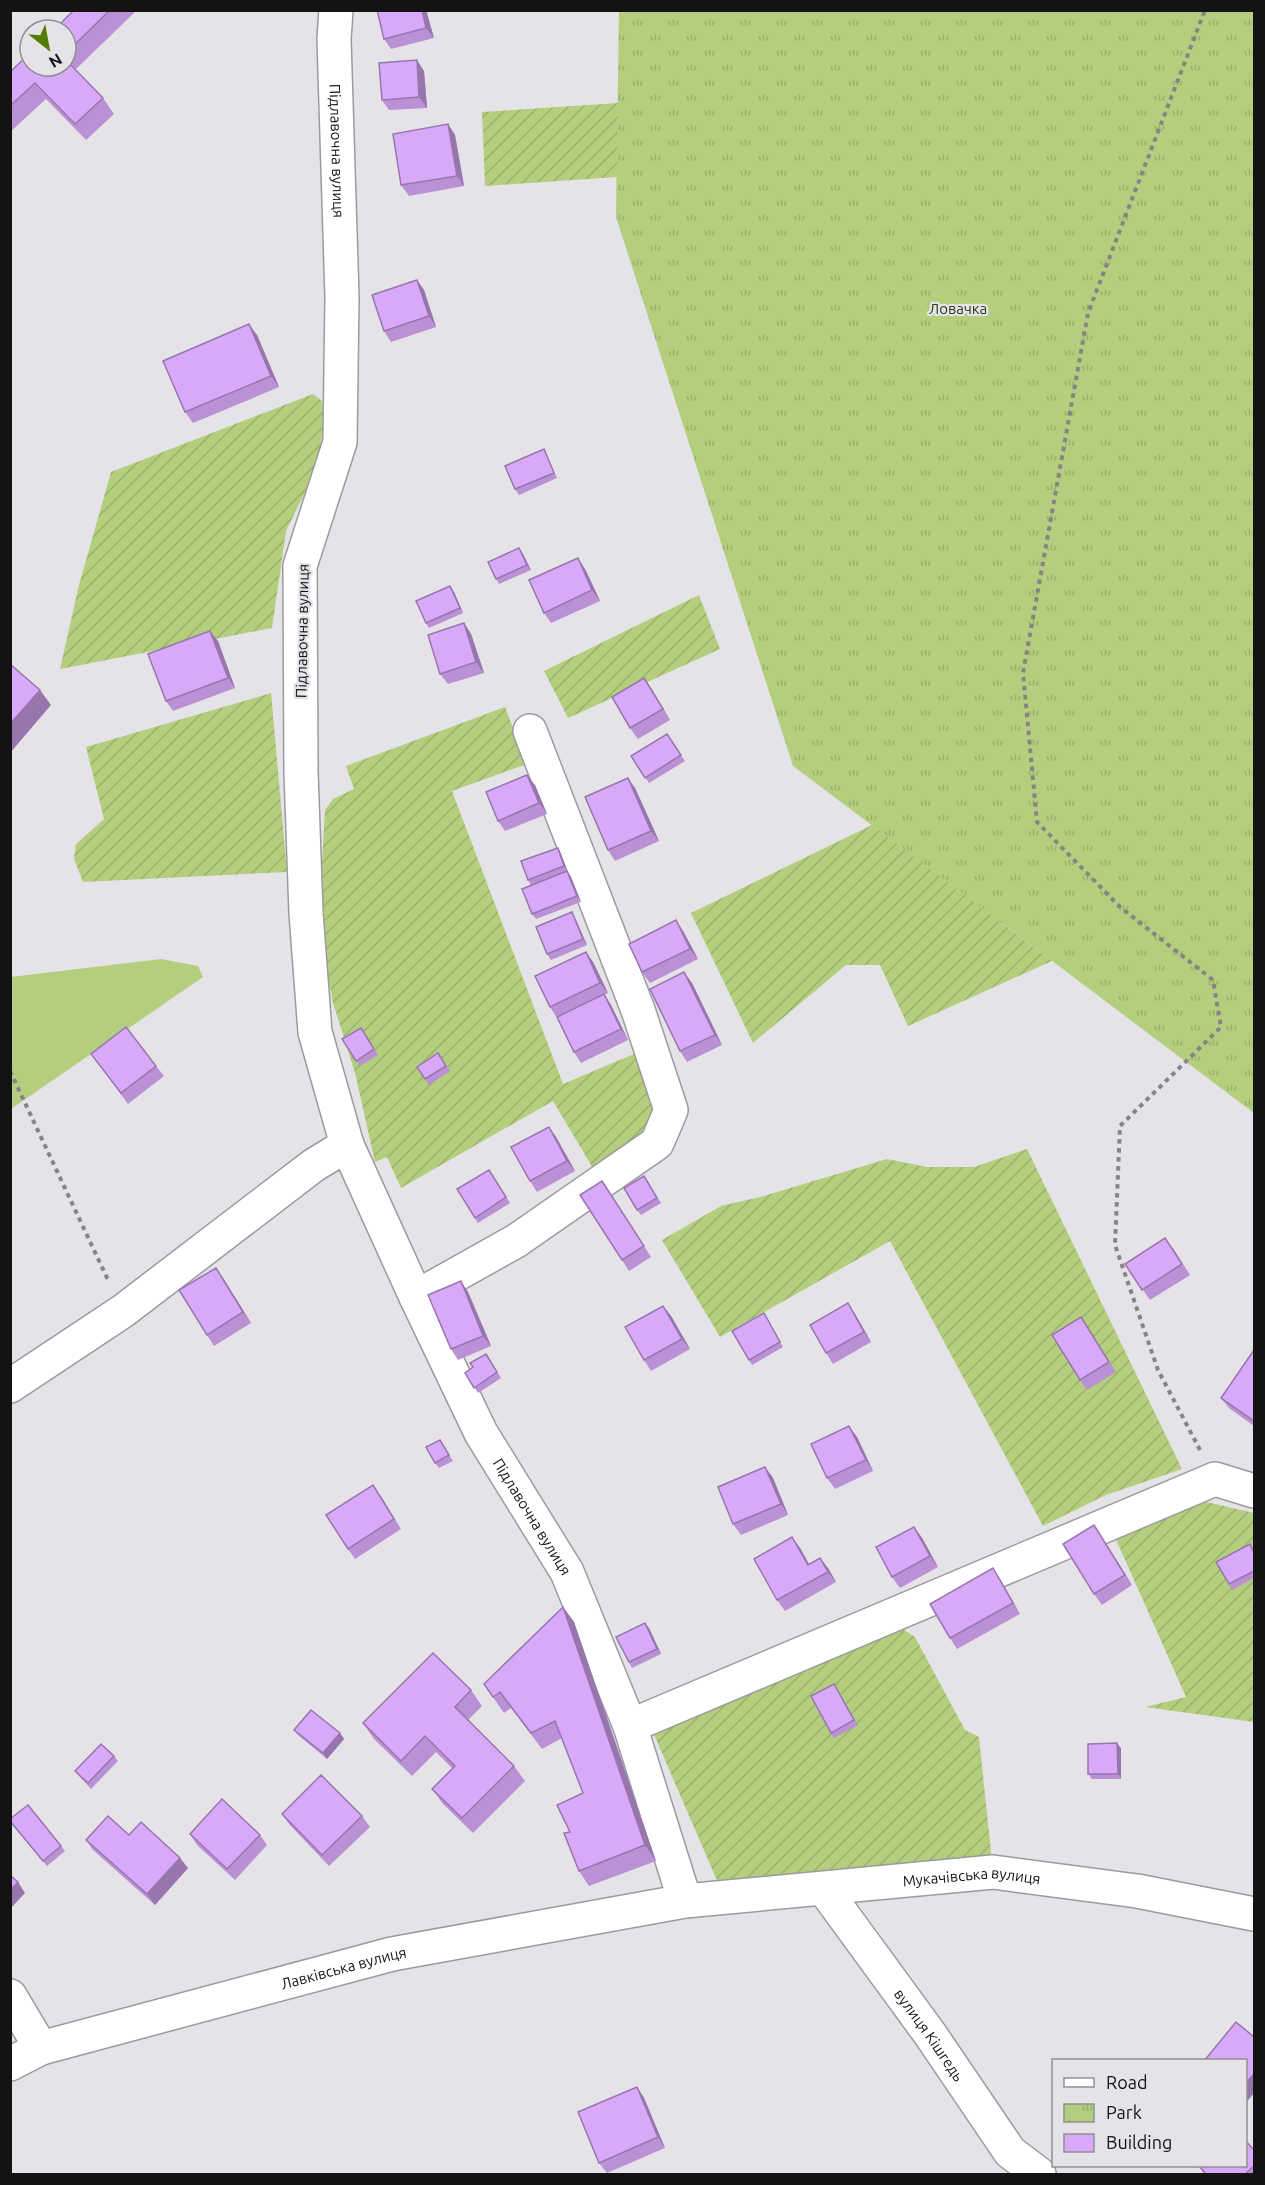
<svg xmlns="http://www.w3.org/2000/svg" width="1265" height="2185" font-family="Ubuntu,sans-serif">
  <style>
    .grass { fill: #b3cf7d }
    .park { fill: url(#park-tufts) }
    .garden { fill: url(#garden-furrows) }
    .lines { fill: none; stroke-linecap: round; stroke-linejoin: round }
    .minor-casing { stroke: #9c9a9e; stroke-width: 36 }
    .path { stroke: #868487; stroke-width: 4; stroke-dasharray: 4.5 4.5; stroke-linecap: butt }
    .minor { stroke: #fff; stroke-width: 33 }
    .wall { fill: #ba91d5 }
    .shaded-wall { fill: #9776ae }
    .building { fill: #d8a9f8; stroke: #9776ae; stroke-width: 1.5 }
    .labels { text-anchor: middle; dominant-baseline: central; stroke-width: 4.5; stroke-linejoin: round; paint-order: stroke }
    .street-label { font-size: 15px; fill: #141314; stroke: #e5e3e7 }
    .park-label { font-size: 15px; fill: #313c18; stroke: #e5e3e7 }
  </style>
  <defs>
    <pattern id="park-tufts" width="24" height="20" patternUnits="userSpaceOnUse" patternTransform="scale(1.5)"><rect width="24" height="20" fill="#b3cf7d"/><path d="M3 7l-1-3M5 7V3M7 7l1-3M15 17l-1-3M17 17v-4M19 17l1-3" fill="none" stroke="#99b16b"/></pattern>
    <pattern id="garden-furrows" width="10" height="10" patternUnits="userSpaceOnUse" patternTransform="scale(1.5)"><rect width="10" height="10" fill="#b3cf7d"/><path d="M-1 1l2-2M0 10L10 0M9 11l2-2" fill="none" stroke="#99b16b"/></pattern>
  </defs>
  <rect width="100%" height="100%" fill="#e5e3e7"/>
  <polygon class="grass" points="161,959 198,966 203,977 11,1109 11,977"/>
  <polygon class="park" points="619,11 1254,11 1254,1113 793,766 616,217"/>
  <g class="garden">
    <polygon points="618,103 617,177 485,186 482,112"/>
    <polygon points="313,394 322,401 324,426 316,470 286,531 272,628 60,669 79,585 111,472"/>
    <polygon points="699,595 720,649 568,718 544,671"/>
    <polygon points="271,693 287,872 83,882 74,859 76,844 104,819 86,747"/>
    <polygon points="505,707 527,764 452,791 563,1084 641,1051 659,1113 643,1134 594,1170 553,1101 401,1188 387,1157 375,1162 355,1073 333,1003 324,956 320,897 325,810 333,799 354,789 346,766"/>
    <polygon points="872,825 1052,961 908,1026 880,965 846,965 753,1043 691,913"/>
    <polygon points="1027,1149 1182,1469 1106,1495 1043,1526 890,1241 720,1337 662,1240 721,1206 760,1197 887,1159 927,1167 974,1167"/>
    <polygon points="1198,1500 1254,1513 1254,1722 1145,1707 1186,1697 1114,1535"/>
    <polygon points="893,1623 915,1637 965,1730 979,1737 992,1861 719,1885 652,1730"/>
  </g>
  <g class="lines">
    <defs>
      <g id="minor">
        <path id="s1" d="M336 10 334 39 342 297 340 442 300 566 301 772 306 913 315 1032 347 1145 416 1297 481 1433 567 1572 630 1726 685 1901"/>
        <polyline points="416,1297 516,1241 657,1143 671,1110 638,1010 530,731"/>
        <polyline points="10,1386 123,1311 314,1165 347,1145"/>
        <polyline points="630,1726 1215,1479 1254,1491"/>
        <path id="s2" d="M824 1889 930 2034 1010 2152 1039 2174"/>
        <polyline points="10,1996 41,2048"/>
        <path id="s3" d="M10 2064 41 2048 392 1954 685 1901 993 1872 1137 1891 1254 1914"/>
      </g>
    </defs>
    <use href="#minor" class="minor-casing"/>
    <g class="path">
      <polyline points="10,1071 108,1280"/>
      <polyline points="1200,1450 1158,1370 1115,1245 1120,1126 1221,1027 1213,980 1120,907 1037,822 1023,673 1088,313 1205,10"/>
    </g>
    <use href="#minor" class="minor"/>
  </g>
  <g class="wall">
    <polygon points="74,10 137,10 75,70 103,98 114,114 86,140 46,99 10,132 10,72 66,66 66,30"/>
    <polygon points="377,10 426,10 434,38 391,49 384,39"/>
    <polygon points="424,71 427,108 389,110 382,100"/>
    <polygon points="448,124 455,135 464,186 409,196 401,185"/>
    <polygon points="417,280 424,290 436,327 391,342 384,331"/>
    <polygon points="257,335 279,387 193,423 185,412"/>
    <polygon points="544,449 547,455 557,478 519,495 515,489"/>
    <polygon points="519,548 523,554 531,570 499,584 496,579"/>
    <polygon points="585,569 600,601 551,623 544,613"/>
    <polygon points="454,592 463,613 429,628 426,623"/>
    <polygon points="464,623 471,634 484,673 448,684 440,674"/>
    <polygon points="218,641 235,688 173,711 166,701"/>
    <polygon points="651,688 670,720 638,739 630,728"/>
    <polygon points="667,734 685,761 649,783 631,756"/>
    <polygon points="535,785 547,814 505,831 498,821"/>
    <polygon points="635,788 659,841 615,861 608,850"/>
    <polygon points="558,848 561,854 568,872 571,877 581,902 536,919 532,914 531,885 528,880"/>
    <polygon points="575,918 587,945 551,960 547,954"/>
    <polygon points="683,931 698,959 650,983 642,972"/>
    <polygon points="593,962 608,993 604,995 611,1005 628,1040 581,1063 574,1052 557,1018 550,1007"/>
    <polygon points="692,983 722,1045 687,1062 680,1051"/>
    <polygon points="361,1028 378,1055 360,1066 342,1039"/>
    <polygon points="438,1053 450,1071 429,1085 417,1067"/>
    <polygon points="91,1054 156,1066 164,1076 128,1104"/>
    <polygon points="549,1127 556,1137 575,1171 537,1192 530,1181"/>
    <polygon points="489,1170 510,1203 478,1223 457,1189"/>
    <polygon points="644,1176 661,1203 641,1215 637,1210"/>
    <polygon points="602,1181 651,1257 629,1271 622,1260"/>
    <polygon points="1173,1248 1190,1275 1150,1300 1125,1264"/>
    <polygon points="223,1278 251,1323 214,1346 207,1335"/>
    <polygon points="468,1292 491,1346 458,1360 451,1349"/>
    <polygon points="848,1303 855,1314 871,1342 833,1364 826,1353"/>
    <polygon points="663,1306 671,1316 690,1349 651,1371 644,1360"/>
    <polygon points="764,1313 783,1347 752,1365 749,1360"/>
    <polygon points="1088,1328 1116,1372 1087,1390 1080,1380"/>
    <polygon points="1254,1350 1254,1426 1229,1408 1221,1398"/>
    <polygon points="486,1354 501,1378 478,1393 465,1373 473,1367"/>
    <polygon points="857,1437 873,1471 835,1489 827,1478"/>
    <polygon points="440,1440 453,1461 439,1468 435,1463"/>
    <polygon points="765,1467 773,1478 788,1515 741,1535 733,1524"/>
    <polygon points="381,1496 401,1529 355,1559 348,1549"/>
    <polygon points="914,1527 922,1538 938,1567 900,1588 892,1577"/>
    <polygon points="1101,1536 1132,1585 1102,1605 1094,1594"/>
    <polygon points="792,1537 800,1548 809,1564 828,1568 836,1582 785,1611 777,1600"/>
    <polygon points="1254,1551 1254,1578 1232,1590 1229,1584"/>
    <polygon points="1000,1579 1020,1614 957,1649 950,1638"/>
    <polygon points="563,1607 574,1622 656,1861 589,1886 579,1871 570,1832 583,1793 562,1738 542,1749 511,1708 504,1713 484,1684"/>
    <polygon points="649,1628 661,1654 632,1668 629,1662"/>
    <polygon points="834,1684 858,1725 834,1738 831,1733"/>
    <polygon points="471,1690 482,1706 468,1720 514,1766 525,1781 473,1833 443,1804 432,1789 453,1769 436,1752 412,1776 374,1739 363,1723"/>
    <polygon points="294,1730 340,1733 344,1739 327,1759 298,1735"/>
    <polygon points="1121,1748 1121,1779 1092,1779 1088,1774"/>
    <polygon points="114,1756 118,1761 91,1789 79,1776 75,1771"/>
    <polygon points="282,1814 362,1816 370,1827 329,1866 289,1824"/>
    <polygon points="10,1822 61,1846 65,1851 47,1866"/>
    <polygon points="190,1834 260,1835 267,1845 235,1880 197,1845"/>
    <polygon points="129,1835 188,1868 155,1905 93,1850 86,1840"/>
    <polygon points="637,2087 644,2098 665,2148 607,2173 599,2163"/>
    <polygon points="1254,2150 1254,2175 1205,2175 1199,2166"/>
  </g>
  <g class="shaded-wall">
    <polygon points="422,10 426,10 434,38 426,28"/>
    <polygon points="417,60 424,71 427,108 419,97"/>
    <polygon points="448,124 455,135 464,186 457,176"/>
    <polygon points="417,280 424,290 436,327 429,316"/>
    <polygon points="249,324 257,335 279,387 271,376"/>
    <polygon points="519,548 523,554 531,570 527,565"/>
    <polygon points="578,558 585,569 600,601 592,590"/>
    <polygon points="450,586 454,592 463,613 460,608"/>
    <polygon points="464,623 471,634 484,673 476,662"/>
    <polygon points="210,631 218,641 235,688 228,678"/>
    <polygon points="644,678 651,688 670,720 663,709"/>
    <polygon points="40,690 51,705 10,753 10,724"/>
    <polygon points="527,775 535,785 547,814 539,803"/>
    <polygon points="628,778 635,788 659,841 651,831"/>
    <polygon points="558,848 561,854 568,872 564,866"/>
    <polygon points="567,871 571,877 581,902 577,896"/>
    <polygon points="572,912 575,918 587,945 583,939"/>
    <polygon points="676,920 683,931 698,959 690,949"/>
    <polygon points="586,952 593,962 608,993 600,983"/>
    <polygon points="684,972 692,983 722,1045 715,1035"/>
    <polygon points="604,994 611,1005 628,1040 621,1029"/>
    <polygon points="549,1127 556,1137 575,1171 567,1161"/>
    <polygon points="216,1268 223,1278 251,1323 243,1312"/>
    <polygon points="461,1281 468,1292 491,1346 483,1336"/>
    <polygon points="848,1303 855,1314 871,1342 864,1332"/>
    <polygon points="663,1306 671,1316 690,1349 682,1339"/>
    <polygon points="849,1426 857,1437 873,1471 866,1460"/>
    <polygon points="765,1467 773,1478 788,1515 781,1504"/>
    <polygon points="1094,1525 1101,1536 1132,1585 1125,1575"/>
    <polygon points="914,1527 922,1538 938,1567 930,1556"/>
    <polygon points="792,1537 800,1548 815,1575 808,1565"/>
    <polygon points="820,1558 828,1568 836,1582 828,1572"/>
    <polygon points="993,1568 1000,1579 1020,1614 1013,1603"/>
    <polygon points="563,1607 574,1622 656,1861 645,1845"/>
    <polygon points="645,1623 649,1628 661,1654 657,1649"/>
    <polygon points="340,1733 344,1739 327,1759 323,1753"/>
    <polygon points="1117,1743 1121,1748 1121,1779 1118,1774"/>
    <polygon points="180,1858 188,1868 155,1905 147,1894"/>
    <polygon points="18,1882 25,1893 10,1909 10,1890"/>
    <polygon points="1254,2074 1254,2093 1245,2104 1245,2084"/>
    <polygon points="637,2087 644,2098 665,2148 658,2137"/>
  </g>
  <g class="building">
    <polygon points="74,10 110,10 66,53 66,30 54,30"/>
    <polygon points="377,10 422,10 426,28 384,39"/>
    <polygon points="30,53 30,66 66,66 66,60 103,98 75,124 35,83 10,106 10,72"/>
    <polygon points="417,60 419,97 382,100 379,63"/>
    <polygon points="448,124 457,176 401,185 393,134"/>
    <polygon points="417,280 429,316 384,331 372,295"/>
    <polygon points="249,324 271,376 185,412 163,361"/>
    <polygon points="544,449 554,473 515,489 505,466"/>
    <polygon points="519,548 527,565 496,579 488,562"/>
    <polygon points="578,558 592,590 544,613 529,580"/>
    <polygon points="450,586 460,608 426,623 416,601"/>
    <polygon points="464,623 476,662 440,674 428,635"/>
    <polygon points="210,631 228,678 166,701 148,654"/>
    <polygon points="10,664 40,690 10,724"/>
    <polygon points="644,678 663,709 630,728 612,697"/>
    <polygon points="667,734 681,755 645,778 631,756"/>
    <polygon points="527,775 539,803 498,821 486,792"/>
    <polygon points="628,778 651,831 608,850 585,797"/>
    <polygon points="558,848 564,866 528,880 521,861"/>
    <polygon points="567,871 577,896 532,914 522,889"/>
    <polygon points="572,912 583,939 547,954 536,927"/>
    <polygon points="676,920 690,949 642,972 629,944"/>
    <polygon points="586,952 600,983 550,1007 535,976"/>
    <polygon points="684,972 715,1035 680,1051 650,989"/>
    <polygon points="604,994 621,1029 574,1052 557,1017"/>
    <polygon points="126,1027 156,1066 121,1093 91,1054"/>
    <polygon points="361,1028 374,1049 356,1061 342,1039"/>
    <polygon points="438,1053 446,1066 425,1079 417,1067"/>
    <polygon points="549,1127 567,1161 530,1181 511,1147"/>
    <polygon points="489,1170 506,1197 475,1218 457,1189"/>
    <polygon points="644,1176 657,1198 637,1210 624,1188"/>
    <polygon points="602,1181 644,1246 622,1260 580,1195"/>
    <polygon points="1165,1238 1182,1264 1142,1290 1125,1264"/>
    <polygon points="216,1268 243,1312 207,1335 179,1290"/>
    <polygon points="461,1281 483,1336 451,1349 428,1295"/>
    <polygon points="848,1303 864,1332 826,1353 810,1325"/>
    <polygon points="663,1306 682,1339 644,1360 625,1327"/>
    <polygon points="764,1313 780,1342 749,1360 732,1331"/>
    <polygon points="1081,1317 1109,1362 1080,1380 1052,1335"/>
    <polygon points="1254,1350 1254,1421 1221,1398"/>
    <polygon points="486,1354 497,1372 474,1388 465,1373 473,1367 470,1363"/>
    <polygon points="849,1426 866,1460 827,1478 811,1444"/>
    <polygon points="440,1440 449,1455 435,1463 426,1447"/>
    <polygon points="765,1467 781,1504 733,1524 718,1487"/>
    <polygon points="373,1485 394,1519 348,1549 326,1515"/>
    <polygon points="1094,1525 1125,1575 1094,1594 1063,1544"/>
    <polygon points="914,1527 930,1556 892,1577 876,1547"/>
    <polygon points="792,1537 808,1565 820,1558 828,1572 777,1600 754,1559"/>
    <polygon points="1250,1544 1254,1553 1254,1571 1229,1584 1216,1562"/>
    <polygon points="993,1568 1013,1603 950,1638 930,1604"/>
    <polygon points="563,1607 645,1845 579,1871 564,1833 570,1832 557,1805 583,1793 555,1721 531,1733 500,1692 493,1697 484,1684"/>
    <polygon points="645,1623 657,1649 629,1662 616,1637"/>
    <polygon points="433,1653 471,1690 455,1707 514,1766 462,1818 432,1789 455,1766 425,1736 401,1761 363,1723"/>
    <polygon points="834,1684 854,1720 831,1733 811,1696"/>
    <polygon points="311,1710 340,1733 323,1753 294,1730"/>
    <polygon points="1117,1743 1118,1774 1088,1774 1088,1744"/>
    <polygon points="101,1744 114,1756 88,1783 75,1771"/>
    <polygon points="321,1775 362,1816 322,1855 282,1814"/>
    <polygon points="222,1799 260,1835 227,1869 190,1834"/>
    <polygon points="28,1805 61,1846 43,1861 10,1821 10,1819"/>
    <polygon points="108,1816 129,1835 141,1822 180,1858 147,1894 86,1840"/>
    <polygon points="10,1875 18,1882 10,1890"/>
    <polygon points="1236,2022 1254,2037 1254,2074 1245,2084 1245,2061 1204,2061"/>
    <polygon points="637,2087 658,2137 599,2163 578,2112"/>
    <polygon points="1245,2140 1254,2150 1254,2166 1244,2175 1207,2175 1199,2166 1245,2166"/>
  </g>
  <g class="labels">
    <g class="street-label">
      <text stroke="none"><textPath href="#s1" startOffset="141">Підлавочна вулиця</textPath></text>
      <text transform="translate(302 631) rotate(-89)">Підлавочна вулиця</text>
      <text stroke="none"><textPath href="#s1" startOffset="1562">Підлавочна вулиця</textPath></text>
      <text stroke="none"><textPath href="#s3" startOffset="984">Мукачівська вулиця</textPath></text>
      <text stroke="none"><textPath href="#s3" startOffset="348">Лавківська вулиця</textPath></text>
      <text stroke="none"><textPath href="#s2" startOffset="180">вулиця Кішгедь</textPath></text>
    </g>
    <g class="park-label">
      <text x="958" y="308">Ловачка</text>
    </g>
  </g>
  <rect width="1265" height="2185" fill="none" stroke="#141314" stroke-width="24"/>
  <rect x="1052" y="2059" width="195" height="108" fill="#e5e3e7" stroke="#919093" stroke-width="1.5"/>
  <rect x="1064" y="2078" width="30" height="9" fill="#ffffff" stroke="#919093" stroke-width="1.5"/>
  <text x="1106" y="2089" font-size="18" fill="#141314">Road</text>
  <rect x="1064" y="2104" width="30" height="18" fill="url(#park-tufts)" stroke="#919093" stroke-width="1.5"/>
  <text x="1106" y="2119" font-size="18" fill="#141314">Park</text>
  <rect x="1064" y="2134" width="30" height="18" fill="#d8a9f8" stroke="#919093" stroke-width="1.5"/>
  <text x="1106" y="2149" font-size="18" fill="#141314">Building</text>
  <g transform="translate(48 48) rotate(149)"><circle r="28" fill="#e5e3e7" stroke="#919093" stroke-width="1.5"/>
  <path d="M0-4.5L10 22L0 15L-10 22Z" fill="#527d00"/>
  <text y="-9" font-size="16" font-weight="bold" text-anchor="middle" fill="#141314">N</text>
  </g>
</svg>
